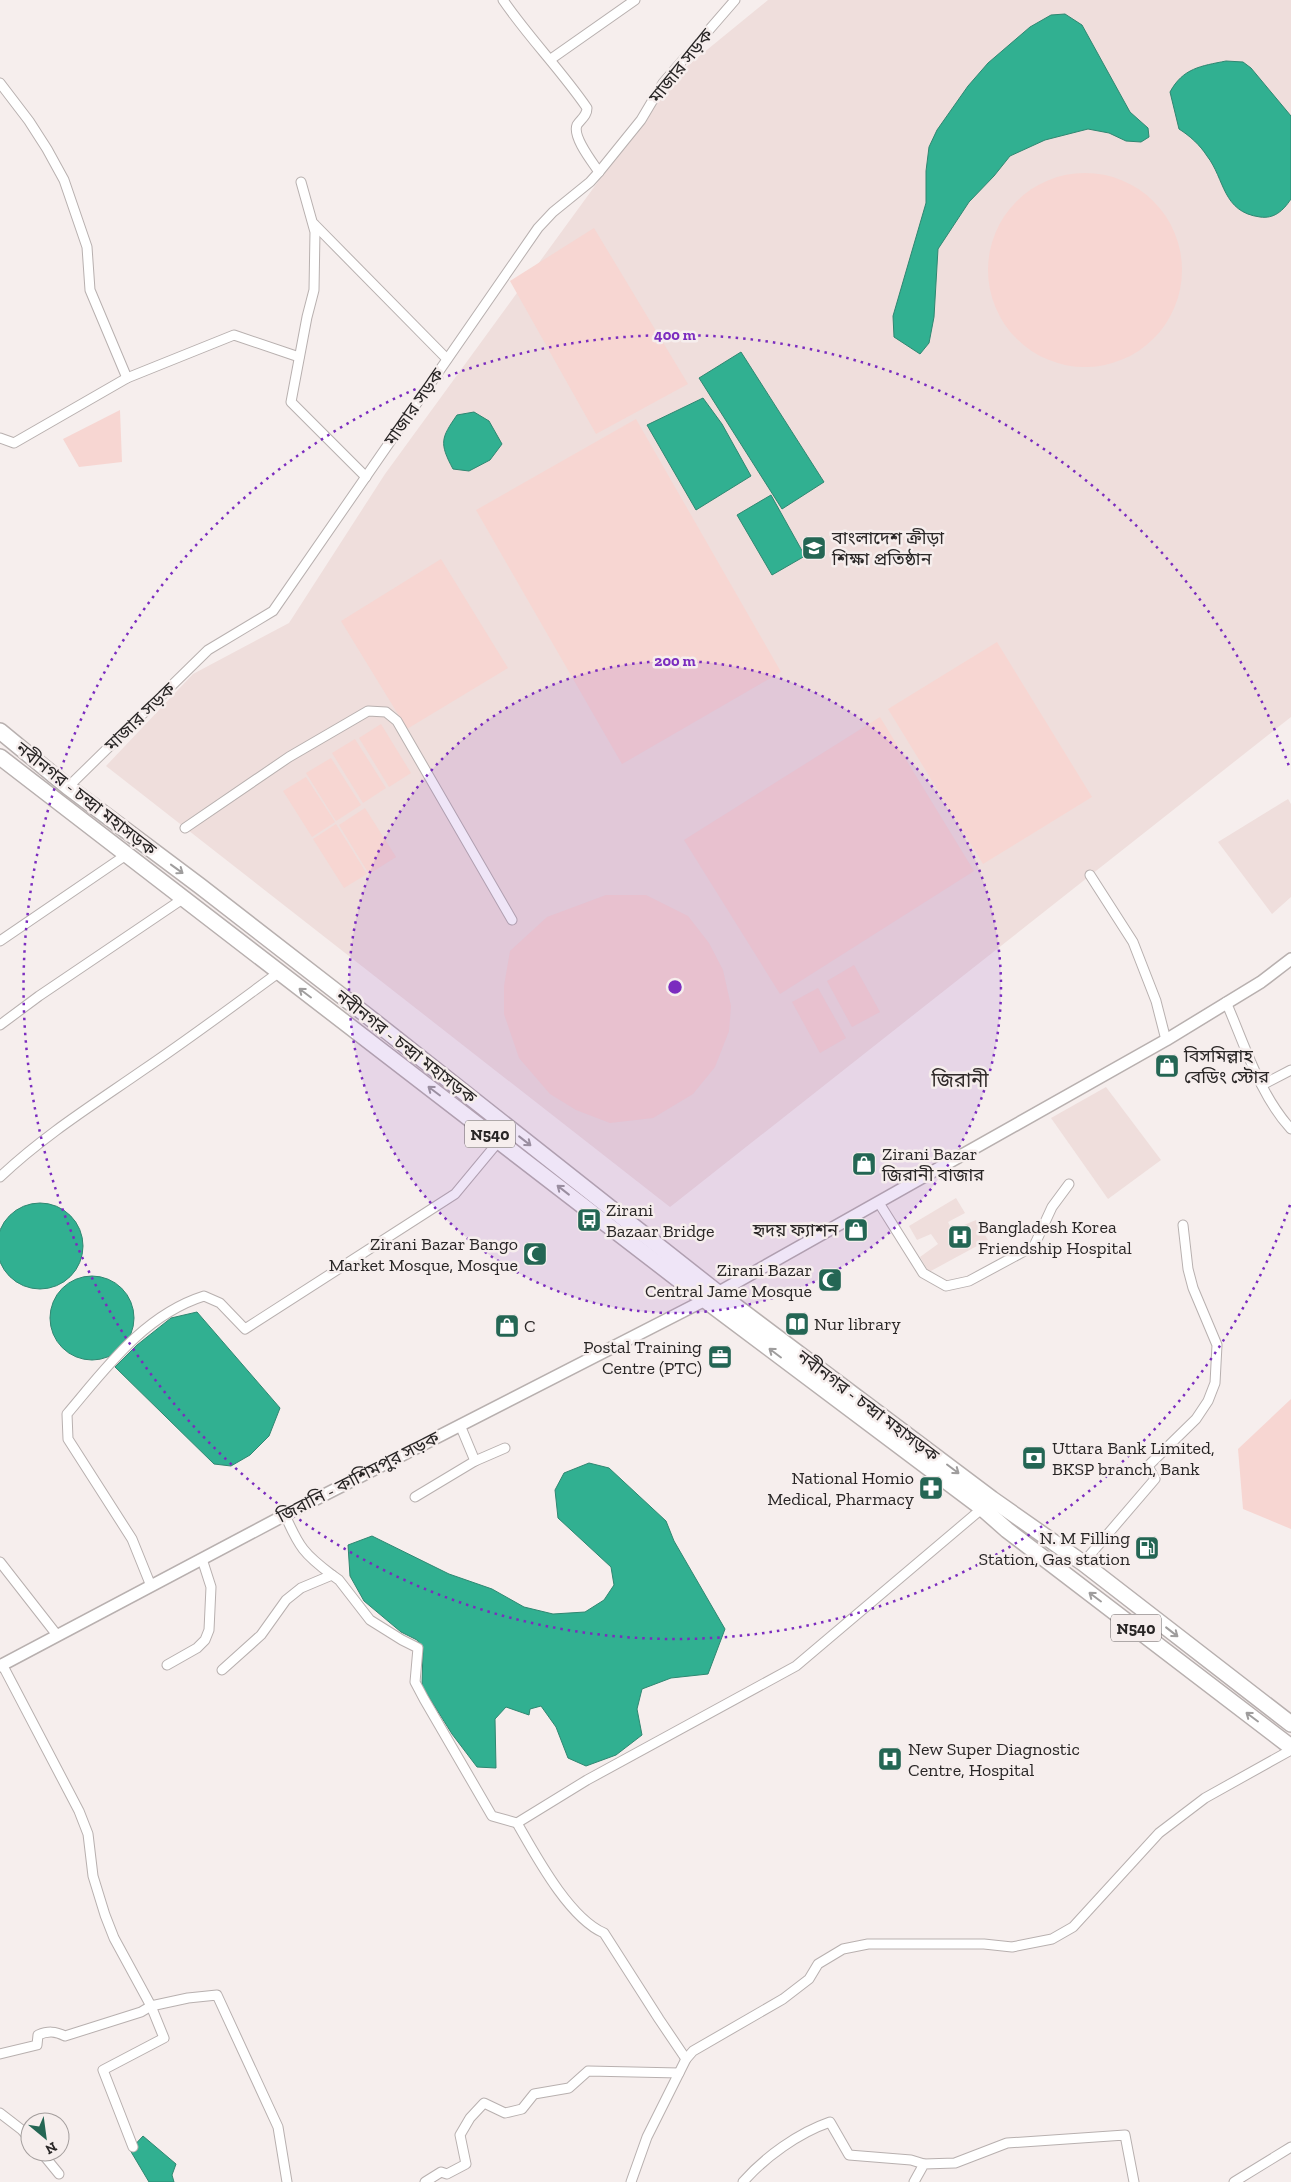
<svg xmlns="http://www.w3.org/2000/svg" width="1291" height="2182" font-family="'Zilla Slab','Noto Sans Bengali',serif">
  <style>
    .built { fill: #efdedc }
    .green { fill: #f7d6d2 }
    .water { fill: #31b091; stroke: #2f8771 }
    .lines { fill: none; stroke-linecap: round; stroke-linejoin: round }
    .street-casing { stroke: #b8b0af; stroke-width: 11 }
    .secondary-casing { stroke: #b8b0af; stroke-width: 14 }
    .highway-casing { stroke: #b8b0af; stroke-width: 18 }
    .street { stroke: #fff; stroke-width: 9 }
    .secondary { stroke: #fff; stroke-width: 11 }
    .highway { stroke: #fff; stroke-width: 15 }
    .oneway { stroke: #9f9d9d }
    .ring { fill: none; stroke: #7b2cbf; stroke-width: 2.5; stroke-dasharray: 2.5 5 }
    .labels { text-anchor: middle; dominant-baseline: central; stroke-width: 5; stroke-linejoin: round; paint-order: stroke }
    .shield { fill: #f6eeed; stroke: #666262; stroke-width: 1 }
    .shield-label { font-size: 16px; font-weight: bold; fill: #292626 }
    .street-label { font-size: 18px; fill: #292626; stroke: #f6eeed }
    .poi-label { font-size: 18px; fill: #292626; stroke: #f6eeed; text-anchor: start }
    .quarter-label { font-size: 20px; fill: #312b2a; stroke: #f6eeed }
    .centre { fill: #7b2cbf; stroke: #f6eeed; stroke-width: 2.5 }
    .ring-label { font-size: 15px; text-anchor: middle; font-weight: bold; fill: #7b2cbf; stroke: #f6eeed; stroke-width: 5; stroke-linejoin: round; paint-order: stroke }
  </style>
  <rect width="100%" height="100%" fill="#f6eeed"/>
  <g class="built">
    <polygon points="768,0 1291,0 1291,717 670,1207 106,766 193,674 289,623 385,474 675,76"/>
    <polygon points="1288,799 1291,804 1291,897 1272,914 1218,842"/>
    <polygon points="1106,1087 1161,1160 1108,1199 1051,1118"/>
    <polygon points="956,1198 965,1213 948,1222 952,1230 976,1220 988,1240 929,1272 920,1257 938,1244 931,1234 917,1240 909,1226"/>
  </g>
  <g class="green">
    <circle cx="1085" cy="270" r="97"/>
    <polygon points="594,228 688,384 596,434 510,281"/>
    <polygon points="120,410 122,462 79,467 63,439"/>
    <polygon points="636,419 781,672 622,764 476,510"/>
    <polygon points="441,559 508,668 407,729 341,621"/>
    <polygon points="997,642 1092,797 983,864 888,709"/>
    <polygon points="880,717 974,871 780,994 684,840"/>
    <polygon points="381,724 411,773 389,787 359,738"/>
    <polygon points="355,739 386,788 363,803 332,753"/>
    <polygon points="331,758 361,805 336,821 306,773"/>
    <polygon points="306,777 335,822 312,837 283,791"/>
    <polygon points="365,808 396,857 369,874 339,825"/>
    <polygon points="336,824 367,874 344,888 313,839"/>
    <polygon points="606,895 646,895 688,916 709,943 723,970 731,1006 729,1031 715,1067 693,1094 653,1118 610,1123 576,1110 550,1094 519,1058 504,1014 504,986 510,951 547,917"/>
    <polygon points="854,965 880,1012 852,1027 827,981"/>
    <polygon points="818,988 846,1038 820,1053 792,1002"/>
    <polygon points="1291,1399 1291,1529 1243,1509 1238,1449"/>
  </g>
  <g class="water">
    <polygon points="1065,14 1082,25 1130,112 1148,128 1149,137 1141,142 1126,141 1109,133 1088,129 1045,140 1010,156 994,176 969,202 938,249 934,317 929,343 920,354 894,337 893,316 926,203 926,171 929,147 937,130 968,86 988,63 1030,27 1051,15"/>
    <path d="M1226 61 1243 62 1251 68 1291 116V199C1283 211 1274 219 1260 217 1222 212 1225 179 1207 156 1200 145 1190 136 1179 129L1170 92C1183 68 1201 66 1226 61Z"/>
    <polygon points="741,352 824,482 782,509 699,378"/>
    <polygon points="703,398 722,424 751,476 696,510 647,425"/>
    <path d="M474 412 489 421 502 444 490 460 469 471 453 469C439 443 441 438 457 415Z"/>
    <polygon points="771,495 805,556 772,575 737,515"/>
    <circle cx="40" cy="1246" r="43"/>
    <circle cx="92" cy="1318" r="42"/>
    <polygon points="197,1312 280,1408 269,1436 250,1455 231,1466 214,1464 115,1367 137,1345 171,1318"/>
    <polygon points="589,1463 609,1468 666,1521 674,1541 725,1629 708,1674 671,1678 642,1689 637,1709 642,1735 616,1755 586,1766 568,1758 556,1727 541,1706 530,1709 529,1715 506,1707 495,1719 496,1768 477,1767 452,1734 422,1686 423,1648 417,1640 401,1632 364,1601 350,1576 348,1545 372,1536 449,1574 492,1589 524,1607 553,1614 585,1612 604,1600 614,1585 611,1567 558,1518 555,1490 564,1473"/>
    <polygon points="143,2136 176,2164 172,2175 174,2182 149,2182 130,2150"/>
  </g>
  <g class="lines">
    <defs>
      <g id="street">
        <path d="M503 0C529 38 561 70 587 108 587 116 581 119 577 125 572 137 593 163 599 172"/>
        <polyline points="551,59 635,0"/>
        <polyline points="0,83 29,121 47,149 64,180 87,247 90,290 127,378"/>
        <polyline points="301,182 315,232 314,290 307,317 291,402 366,477"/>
        <polyline points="314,224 447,359"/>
        <polyline points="0,438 14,443 127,378 234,335 299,357"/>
        <polyline points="68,787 208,650 273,611 538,228 553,212 590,182 599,172 641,120 663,83 735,0"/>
        <polyline points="185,828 289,757 368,711 386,712 397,721 512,920"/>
        <polyline points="1090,875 1133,942 1156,1001 1166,1040"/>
        <polyline points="0,941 126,855"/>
        <path d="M1226 1002C1245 1045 1259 1094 1291 1129"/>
        <polyline points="0,1025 39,996 184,898"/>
        <polyline points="1262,1085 1291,1070"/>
        <path d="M0 1177C43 1136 94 1104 143 1070 189 1039 233 1006 278 973"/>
        <polyline points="879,1203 923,1273 946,1286 969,1281 1034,1246 1052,1207 1069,1184"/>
        <polyline points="475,1461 505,1448"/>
        <polyline points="415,1497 475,1461 460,1425"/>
        <path d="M285 1515C299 1547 304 1554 332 1575"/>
        <polyline points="0,1562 57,1635"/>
        <polyline points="1083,1563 1155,1479 1148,1466 1196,1419 1208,1401 1215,1383 1217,1345 1193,1288 1188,1269 1183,1225"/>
        <path d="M151 1586 132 1539 68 1439 67 1414C106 1368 144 1315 204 1296L220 1303 245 1329 455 1194 499 1141"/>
        <polyline points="2,1664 79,1811 88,1834 93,1876 105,1915 114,1938 151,2006 188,1998 217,1995 278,2127 287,2182"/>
        <polyline points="167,1665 197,1648 205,1640 209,1630 211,1587 202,1559"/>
        <polyline points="222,1670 261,1635 286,1600 301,1588 332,1575 339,1580 370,1620 402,1640 418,1648 415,1682 424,1699 492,1816 517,1823 587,1780 796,1666 985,1506"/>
        <path d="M517 1823C536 1856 569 1918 604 1933L659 2019 686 2059"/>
        <path d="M0 2054 37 2045 38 2035C48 2031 55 2031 65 2036L141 2012 151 2006 164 2038 103 2070 133 2147"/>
        <polyline points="0,2113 22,2130 30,2139"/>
        <polyline points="41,2152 59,2174"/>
        <polyline points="425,2182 441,2172 447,2174 466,2164 460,2135 470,2118 484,2103 505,2113 522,2109 534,2094 569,2088 588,2071 679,2073"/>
        <polyline points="631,2182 647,2137 686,2059 693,2051 783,1999 809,1979 818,1964 843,1949 868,1944 984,1944 1012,1947 1052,1939 1073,1927 1159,1833 1205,1798 1291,1750"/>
        <path d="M743 2182C765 2157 798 2133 830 2122L849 2155 911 2160 924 2164"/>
        <polyline points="914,2182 924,2164 955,2163 1007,2143 1125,2135 1134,2182"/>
        <polyline points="1234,2182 1291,2147"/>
      </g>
      <polyline id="secondary" points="0,1666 285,1515 705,1300 1166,1040 1261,982 1291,959"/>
      <g id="highway">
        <polyline points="0,731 68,787 200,886 365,1014 718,1293 992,1499 1083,1563 1291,1724"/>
        <polyline points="0,757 705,1300 982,1508 1007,1530 1291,1747"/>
      </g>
    </defs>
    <use href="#street" class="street-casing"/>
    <use href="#secondary" class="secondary-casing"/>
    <use href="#highway" class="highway-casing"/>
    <use href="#street" class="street"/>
    <use href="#secondary" class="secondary"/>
    <use href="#highway" class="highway"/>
  </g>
  <defs><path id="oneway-shaft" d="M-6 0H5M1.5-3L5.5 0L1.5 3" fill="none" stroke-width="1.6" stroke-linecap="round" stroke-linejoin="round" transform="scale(1.25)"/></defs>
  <g class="oneway">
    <use href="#oneway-shaft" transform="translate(177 869) rotate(36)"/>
    <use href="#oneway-shaft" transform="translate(305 993) rotate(-143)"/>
    <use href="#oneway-shaft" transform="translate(434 1091) rotate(-143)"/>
    <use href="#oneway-shaft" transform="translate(525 1141) rotate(38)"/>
    <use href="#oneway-shaft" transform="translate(563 1190) rotate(-142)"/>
    <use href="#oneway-shaft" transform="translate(775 1353) rotate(-143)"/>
    <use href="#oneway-shaft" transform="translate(953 1469) rotate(37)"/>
    <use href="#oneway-shaft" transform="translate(1095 1597) rotate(-143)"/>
    <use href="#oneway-shaft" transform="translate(1172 1632) rotate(38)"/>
    <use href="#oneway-shaft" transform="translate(1252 1717) rotate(-143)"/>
  </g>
  <circle cx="675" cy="987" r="326" fill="#7b2cbf" fill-opacity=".12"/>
  <g class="ring">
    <circle cx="675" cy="987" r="326"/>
    <path d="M1290 1205A652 652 0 1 1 1290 769"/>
  </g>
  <defs>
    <symbol id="university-square" viewBox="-11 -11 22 22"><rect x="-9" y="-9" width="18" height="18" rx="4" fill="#246654" stroke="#f6eeed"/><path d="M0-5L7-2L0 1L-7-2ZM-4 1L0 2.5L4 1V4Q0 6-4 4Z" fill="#fff"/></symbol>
    <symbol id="shop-square" viewBox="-11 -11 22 22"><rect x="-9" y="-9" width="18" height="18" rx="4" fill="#246654" stroke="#f6eeed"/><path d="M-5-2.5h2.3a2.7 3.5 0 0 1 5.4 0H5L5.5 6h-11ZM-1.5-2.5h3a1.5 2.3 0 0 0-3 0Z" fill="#fff"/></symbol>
    <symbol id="bus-square" viewBox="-11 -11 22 22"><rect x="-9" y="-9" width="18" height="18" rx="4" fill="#246654" stroke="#f6eeed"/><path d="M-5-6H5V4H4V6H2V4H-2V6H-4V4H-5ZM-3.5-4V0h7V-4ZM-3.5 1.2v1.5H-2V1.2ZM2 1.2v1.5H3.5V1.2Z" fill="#fff"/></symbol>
    <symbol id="hospital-square" viewBox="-11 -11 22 22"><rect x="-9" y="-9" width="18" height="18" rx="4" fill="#246654" stroke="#f6eeed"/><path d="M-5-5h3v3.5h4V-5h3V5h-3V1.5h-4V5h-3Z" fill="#fff"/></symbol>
    <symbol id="mosque-square" viewBox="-11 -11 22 22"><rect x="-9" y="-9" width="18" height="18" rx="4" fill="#246654" stroke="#f6eeed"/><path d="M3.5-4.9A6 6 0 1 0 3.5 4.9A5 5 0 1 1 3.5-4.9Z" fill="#fff"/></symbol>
    <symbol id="library-square" viewBox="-11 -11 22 22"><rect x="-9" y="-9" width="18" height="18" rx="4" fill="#246654" stroke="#f6eeed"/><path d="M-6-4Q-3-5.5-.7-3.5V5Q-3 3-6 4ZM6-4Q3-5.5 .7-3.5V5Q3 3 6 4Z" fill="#fff"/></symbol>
    <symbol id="office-square" viewBox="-11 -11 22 22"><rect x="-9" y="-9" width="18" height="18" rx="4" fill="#246654" stroke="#f6eeed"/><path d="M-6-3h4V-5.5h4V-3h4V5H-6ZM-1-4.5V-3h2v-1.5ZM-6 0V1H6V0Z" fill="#fff"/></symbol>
    <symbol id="bank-square" viewBox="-11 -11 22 22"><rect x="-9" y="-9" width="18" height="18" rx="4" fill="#246654" stroke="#f6eeed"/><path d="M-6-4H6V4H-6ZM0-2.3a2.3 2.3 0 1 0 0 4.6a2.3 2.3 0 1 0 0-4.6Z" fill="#fff"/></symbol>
    <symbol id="pharmacy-square" viewBox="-11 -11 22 22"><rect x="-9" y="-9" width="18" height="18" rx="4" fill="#246654" stroke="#f6eeed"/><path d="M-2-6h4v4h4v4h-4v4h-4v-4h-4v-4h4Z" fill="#fff"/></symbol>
    <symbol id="fuel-square" viewBox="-11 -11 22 22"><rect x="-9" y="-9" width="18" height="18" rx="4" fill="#246654" stroke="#f6eeed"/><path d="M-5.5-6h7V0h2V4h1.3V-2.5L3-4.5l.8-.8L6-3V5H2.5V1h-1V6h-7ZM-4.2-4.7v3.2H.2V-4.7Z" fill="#fff"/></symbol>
  </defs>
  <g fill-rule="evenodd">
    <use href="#university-square" x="800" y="534" width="28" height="28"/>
    <use href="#shop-square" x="1153" y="1052" width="28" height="28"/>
    <use href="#shop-square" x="850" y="1150" width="28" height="28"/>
    <use href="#bus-square" x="575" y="1206" width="28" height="28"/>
    <use href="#shop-square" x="842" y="1216" width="28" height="28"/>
    <use href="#hospital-square" x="946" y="1223" width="28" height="28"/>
    <use href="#mosque-square" x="521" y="1240" width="28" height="28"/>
    <use href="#mosque-square" x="816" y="1266" width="28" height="28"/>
    <use href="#library-square" x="783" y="1310" width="28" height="28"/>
    <use href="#shop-square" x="493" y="1312" width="28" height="28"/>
    <use href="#office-square" x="706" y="1343" width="28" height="28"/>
    <use href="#bank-square" x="1020" y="1444" width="28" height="28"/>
    <use href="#pharmacy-square" x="917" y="1474" width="28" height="28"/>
    <use href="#fuel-square" x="1133" y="1534" width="28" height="28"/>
    <use href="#hospital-square" x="876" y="1745" width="28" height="28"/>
  </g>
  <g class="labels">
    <g class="shield">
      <rect x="465" y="1120.5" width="50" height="27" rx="4"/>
      <rect x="1111" y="1614.5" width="50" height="27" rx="4"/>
    </g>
    <g class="shield-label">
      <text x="490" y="1134">N540</text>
      <text x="1136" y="1628">N540</text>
    </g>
    <g class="street-label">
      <text transform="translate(681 66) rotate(-51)">মাজার সড়ক</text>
      <text transform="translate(414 407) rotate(-55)">মাজার সড়ক</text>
      <text transform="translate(140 717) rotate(-44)">মাজার সড়ক</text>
      <text transform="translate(86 799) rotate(38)">নবীনগর - চন্দ্রা মহাসড়ক</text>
      <text transform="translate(406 1047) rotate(38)">নবীনগর - চন্দ্রা মহাসড়ক</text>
      <text transform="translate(868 1406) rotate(37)">নবীনগর - চন্দ্রা মহাসড়ক</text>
      <text transform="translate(358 1477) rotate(-27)">জিরানি - কাশিমপুর সড়ক</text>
    </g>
    <g class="poi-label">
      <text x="832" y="538">বাংলাদেশ ক্রীড়া<tspan x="832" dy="21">শিক্ষা প্রতিষ্ঠান</tspan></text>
      <text x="1184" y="1056">বিসমিল্লাহ<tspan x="1184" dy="21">বেডিং স্টোর</tspan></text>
      <text x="882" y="1154">Zirani Bazar<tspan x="882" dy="21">জিরানী বাজার</tspan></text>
      <text x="606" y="1210">Zirani<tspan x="606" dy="21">Bazaar Bridge</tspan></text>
      <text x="978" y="1227">Bangladesh Korea<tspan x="978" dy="21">Friendship Hospital</tspan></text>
      <text x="838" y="1230" text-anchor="end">হৃদয় ফ্যাশন</text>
      <text x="518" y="1244" text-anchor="end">Zirani Bazar Bango<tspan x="518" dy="21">Market Mosque, Mosque</tspan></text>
      <text x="812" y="1270" text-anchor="end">Zirani Bazar<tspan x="812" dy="21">Central Jame Mosque</tspan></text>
      <text x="814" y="1324">Nur library</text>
      <text x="524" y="1326">C</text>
      <text x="702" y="1347" text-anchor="end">Postal Training<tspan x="702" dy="21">Centre (PTC)</tspan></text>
      <text x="1052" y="1448">Uttara Bank Limited,<tspan x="1052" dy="21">BKSP branch, Bank</tspan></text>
      <text x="914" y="1478" text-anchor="end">National Homio<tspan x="914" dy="21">Medical, Pharmacy</tspan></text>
      <text x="1130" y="1538" text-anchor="end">N. M Filling<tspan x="1130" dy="21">Station, Gas station</tspan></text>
      <text x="908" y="1749">New Super Diagnostic<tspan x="908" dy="21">Centre, Hospital</tspan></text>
    </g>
    <g class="quarter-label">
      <text x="960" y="1080">জিরানী</text>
    </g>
  </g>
  <circle cx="675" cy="987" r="8" class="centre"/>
  <g class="ring-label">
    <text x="675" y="340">400 m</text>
    <text x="675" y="666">200 m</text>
  </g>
  <g transform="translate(45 2137) rotate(151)"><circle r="24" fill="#f6eeed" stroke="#a49e9d"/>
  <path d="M0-4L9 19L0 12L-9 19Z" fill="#246654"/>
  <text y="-8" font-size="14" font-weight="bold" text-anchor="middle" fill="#292626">N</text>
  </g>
</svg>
